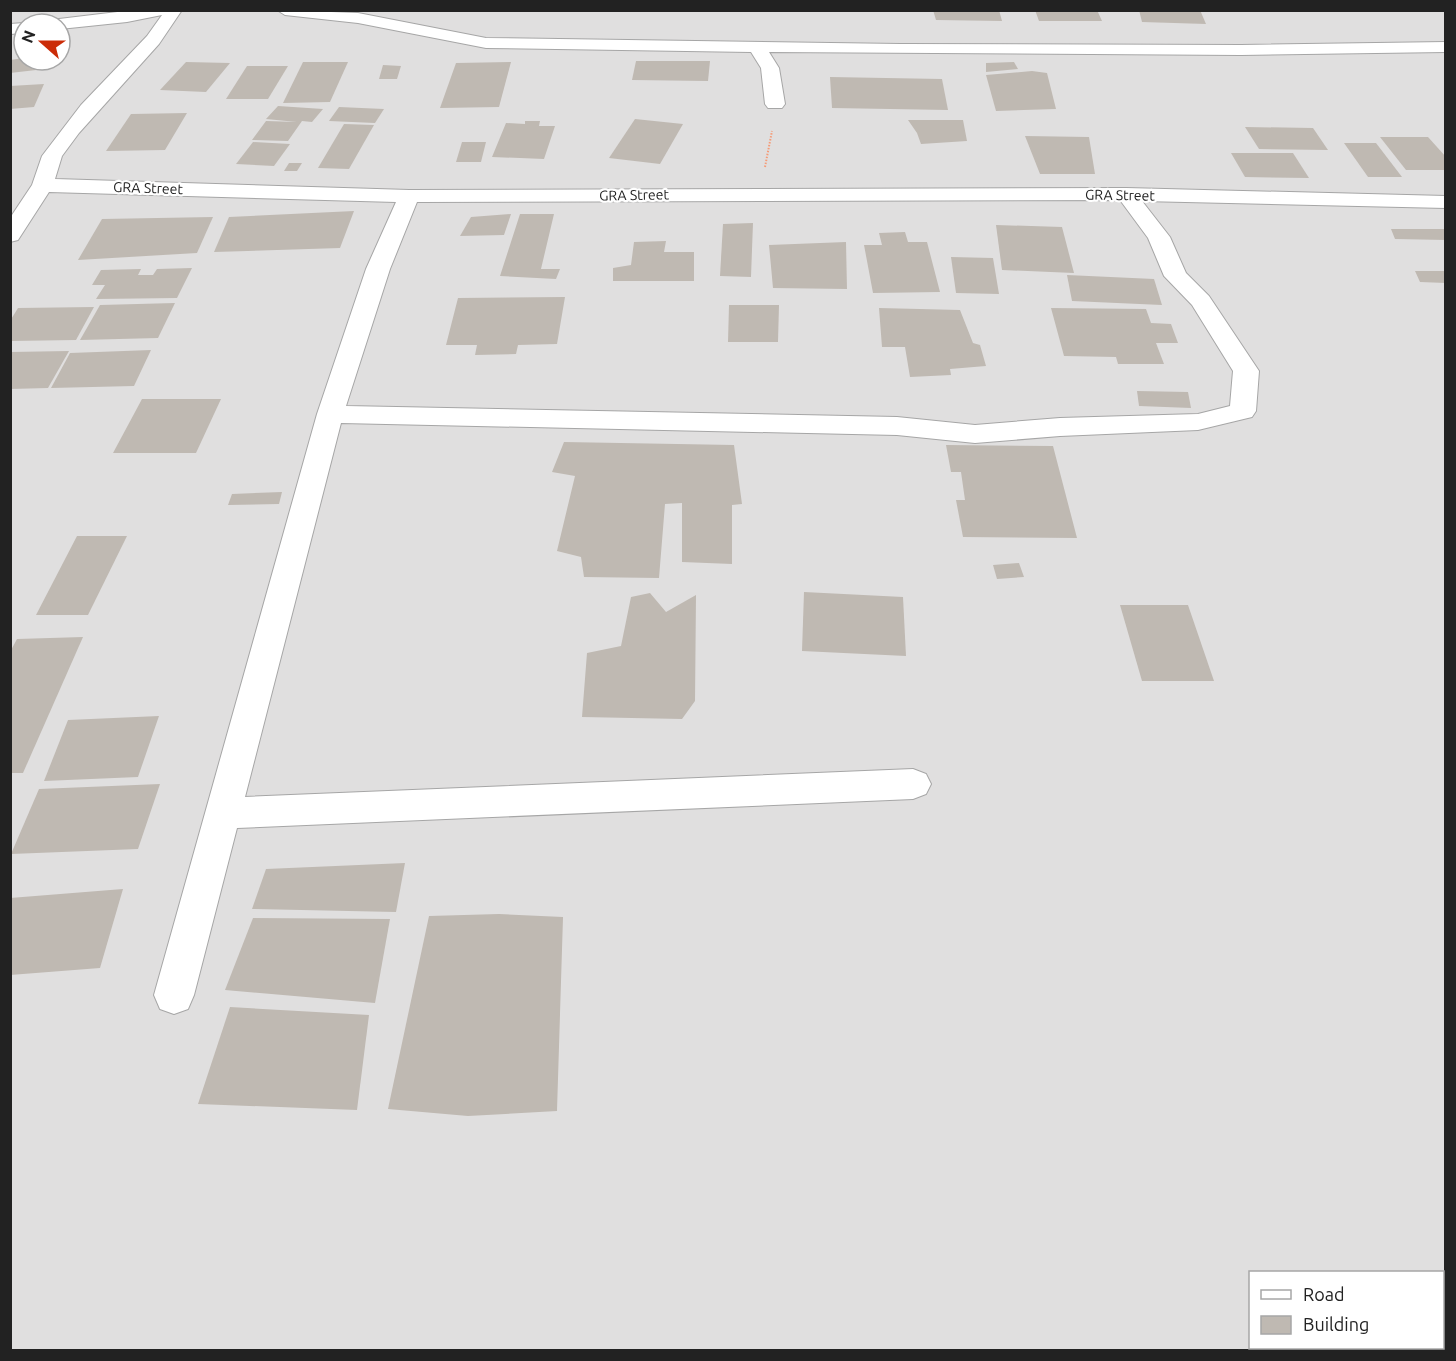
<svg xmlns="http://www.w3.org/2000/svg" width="1456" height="1361" font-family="Ubuntu,sans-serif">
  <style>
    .residential { fill: #e0dfdf; fill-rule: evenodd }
    .building { fill: #bfb9b2 }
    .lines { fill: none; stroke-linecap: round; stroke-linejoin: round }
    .minor-casing { stroke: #a6a6a6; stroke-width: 2 }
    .path { stroke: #f59b77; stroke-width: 2; stroke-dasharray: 1.5 1.5; stroke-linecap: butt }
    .minor { fill: #fff; fill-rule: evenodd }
    .labels { text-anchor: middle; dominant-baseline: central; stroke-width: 4.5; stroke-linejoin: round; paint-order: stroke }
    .far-street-label { font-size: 14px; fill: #222; stroke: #fff }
  </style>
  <rect width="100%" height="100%" fill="#f1f0e9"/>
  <path class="residential" d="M11 11H1445V1350H11ZM24 24H60V60H24ZM1250 1272H1442V1348H1250Z"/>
  <g class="building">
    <polygon points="933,10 999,10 1002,21 936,20"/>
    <polygon points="1035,10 1097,10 1102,21 1039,21"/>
    <polygon points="1139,10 1200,10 1206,24 1142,22"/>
    <polygon points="24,58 24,60 46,60 45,69 10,73 10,60"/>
    <polygon points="636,61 710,61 708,81 632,80"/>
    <polygon points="186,62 230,63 206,92 160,90"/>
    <polygon points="303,62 348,62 330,102 283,103"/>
    <polygon points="511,62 499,107 440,108 456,63"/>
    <polygon points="1014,62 1018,69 986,72 986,63"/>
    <polygon points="383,65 401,66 397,79 379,79"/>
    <polygon points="247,66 288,66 268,99 226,99"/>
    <polygon points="1032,71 1047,73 1056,109 996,111 986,75"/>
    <polygon points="830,77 942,79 948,110 832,108"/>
    <polygon points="44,84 34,107 10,109 10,86"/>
    <polygon points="278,106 323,109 312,122 302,121 288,141 252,140 266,121 297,122 266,119"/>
    <polygon points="339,107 384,109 375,123 329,121"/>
    <polygon points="187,113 165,150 106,151 131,114"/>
    <polygon points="635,119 683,124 660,164 609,158"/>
    <polygon points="908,120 963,120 967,141 921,144 917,133"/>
    <polygon points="525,121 540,121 539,126 555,126 544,159 492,157 506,123 525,124"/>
    <polygon points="344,124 374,125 349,169 318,168"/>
    <polygon points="1245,127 1313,128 1328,150 1259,149"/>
    <polygon points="1025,136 1089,137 1095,174 1040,174"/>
    <polygon points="1380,137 1428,137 1446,157 1446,170 1406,170"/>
    <polygon points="253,142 290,144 274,166 236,164"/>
    <polygon points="462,142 486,142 481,162 456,162"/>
    <polygon points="1344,143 1376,143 1402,177 1368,177"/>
    <polygon points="1231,153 1293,153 1309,178 1245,177"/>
    <polygon points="289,163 302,163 297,171 284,171"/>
    <polygon points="354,211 340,248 214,252 229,217"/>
    <polygon points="511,214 504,235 460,236 471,217"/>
    <polygon points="520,214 554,214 541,269 560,269 556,279 500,276"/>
    <polygon points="213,217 197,253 78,260 102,219"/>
    <polygon points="753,223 751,277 720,276 723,224"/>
    <polygon points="996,225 1062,227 1074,273 1002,270"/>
    <polygon points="1391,229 1446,229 1446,240 1395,239"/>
    <polygon points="905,232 908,242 927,242 940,292 873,293 864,245 882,245 879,233"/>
    <polygon points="666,241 664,252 694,252 694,281 613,281 613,268 631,265 634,242"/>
    <polygon points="846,242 847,289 773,288 769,245"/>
    <polygon points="951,257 993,258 999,294 956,293"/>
    <polygon points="192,268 177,298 96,299 105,285 92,285 101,270 141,269 138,275 153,275 157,269"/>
    <polygon points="1415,271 1446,271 1446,283 1420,282"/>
    <polygon points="1067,275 1154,279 1162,305 1072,301"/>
    <polygon points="565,297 557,344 518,345 516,354 475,355 477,345 446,345 458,298"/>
    <polygon points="175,303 158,338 80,340 100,305"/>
    <polygon points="729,305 779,305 778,342 728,342"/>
    <polygon points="94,307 76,340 10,341 10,321 18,308"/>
    <polygon points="879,308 960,310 973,343 980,345 986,366 950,369 951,375 910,377 905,347 882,347"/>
    <polygon points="1051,308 1146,309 1151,323 1171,324 1178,343 1156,343 1164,364 1118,364 1116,357 1064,356"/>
    <polygon points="151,350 134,386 51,388 70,353"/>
    <polygon points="69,351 48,388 10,389 10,352"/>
    <polygon points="1137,391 1188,392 1191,408 1139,406"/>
    <polygon points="142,399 221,399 196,453 113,453"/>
    <polygon points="564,442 734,445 742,504 732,505 732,564 682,562 682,503 665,504 659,578 584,577 581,557 557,551 575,476 552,472"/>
    <polygon points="946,445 1053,446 1077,538 963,537 956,500 965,500 961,472 951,472"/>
    <polygon points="282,492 279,504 228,505 232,494"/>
    <polygon points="77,536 127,536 88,615 36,615"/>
    <polygon points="1019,563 1024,577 997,579 993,565"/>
    <polygon points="804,592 903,597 906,656 802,651"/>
    <polygon points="650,593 666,612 696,595 695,701 682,719 582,717 587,653 621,646 631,597"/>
    <polygon points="1120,605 1188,605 1214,681 1142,681"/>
    <polygon points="83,637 23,773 10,773 10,652 17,639"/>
    <polygon points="159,716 138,777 44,781 68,720"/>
    <polygon points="160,784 138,849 11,854 39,789"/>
    <polygon points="405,863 396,912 252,909 266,869"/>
    <polygon points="123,889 100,968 10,975 10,898"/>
    <polygon points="499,914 563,917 557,1111 468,1116 388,1109 429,916"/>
    <polygon points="253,918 390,919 375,1003 225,990"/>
    <polygon points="230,1007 369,1015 357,1110 198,1104"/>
  </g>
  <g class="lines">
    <defs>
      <g id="minor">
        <path d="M134 10H182L159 44 79 133 62 156 55 179 409 190 1126 188 1446 196V208L1142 201 1170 237 1186 273 1209 296 1259 371 1256 411 1252 417 1198 430 1060 436 975 443 897 435 341 423 245 797 913 769 926 774 931 784 926 794 913 799 237 828 194 995 188 1009 174 1014 160 1009 154 995 317 414 366 269 396 202 49 192 18 240 10 242V218L32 185 42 156 81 105 147 36 162 15 127 22 60 29V24H50L53 20 59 19ZM1120 200 1148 238 1164 276 1192 305 1233 371 1230 406 1198 414 1060 418 975 425 897 417 346 406 390 269 417 202Z"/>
        <polygon points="277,10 358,13 486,38 900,44 1241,45 1446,42 1446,52 1241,55 769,52 779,68 785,104 782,108 768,108 765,104 761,68 751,52 486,48 358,23 285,15"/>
        <polygon points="24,23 29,24 24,24 24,33 10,34 10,24"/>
      </g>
    </defs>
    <use href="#minor" class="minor-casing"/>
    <polyline class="path" points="765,167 772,131"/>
    <use href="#minor" class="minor"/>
  </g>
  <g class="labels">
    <g class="far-street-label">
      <text transform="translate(148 188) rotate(2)">GRA Street</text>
      <text transform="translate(634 195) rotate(-1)">GRA Street</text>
      <text transform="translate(1120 195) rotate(1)">GRA Street</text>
    </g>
  </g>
  <rect width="1456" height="1361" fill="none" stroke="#222222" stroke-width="24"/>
  <rect x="1249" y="1271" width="195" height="78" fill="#ffffff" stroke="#a7a7a7" stroke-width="1.5"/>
  <rect x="1261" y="1290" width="30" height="9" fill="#ffffff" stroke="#a7a7a7" stroke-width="1.5"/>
  <text x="1303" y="1301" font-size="18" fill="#222222">Road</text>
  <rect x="1261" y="1316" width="30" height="18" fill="#bfb9b2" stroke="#a7a7a7" stroke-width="1.5"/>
  <text x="1303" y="1331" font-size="18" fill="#222222">Building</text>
  <g transform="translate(42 42) rotate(291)"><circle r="28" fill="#ffffff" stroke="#a7a7a7" stroke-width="1.5"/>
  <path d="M0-4.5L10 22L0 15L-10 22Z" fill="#cb2c08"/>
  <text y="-9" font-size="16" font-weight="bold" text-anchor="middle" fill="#222222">N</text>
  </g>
</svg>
